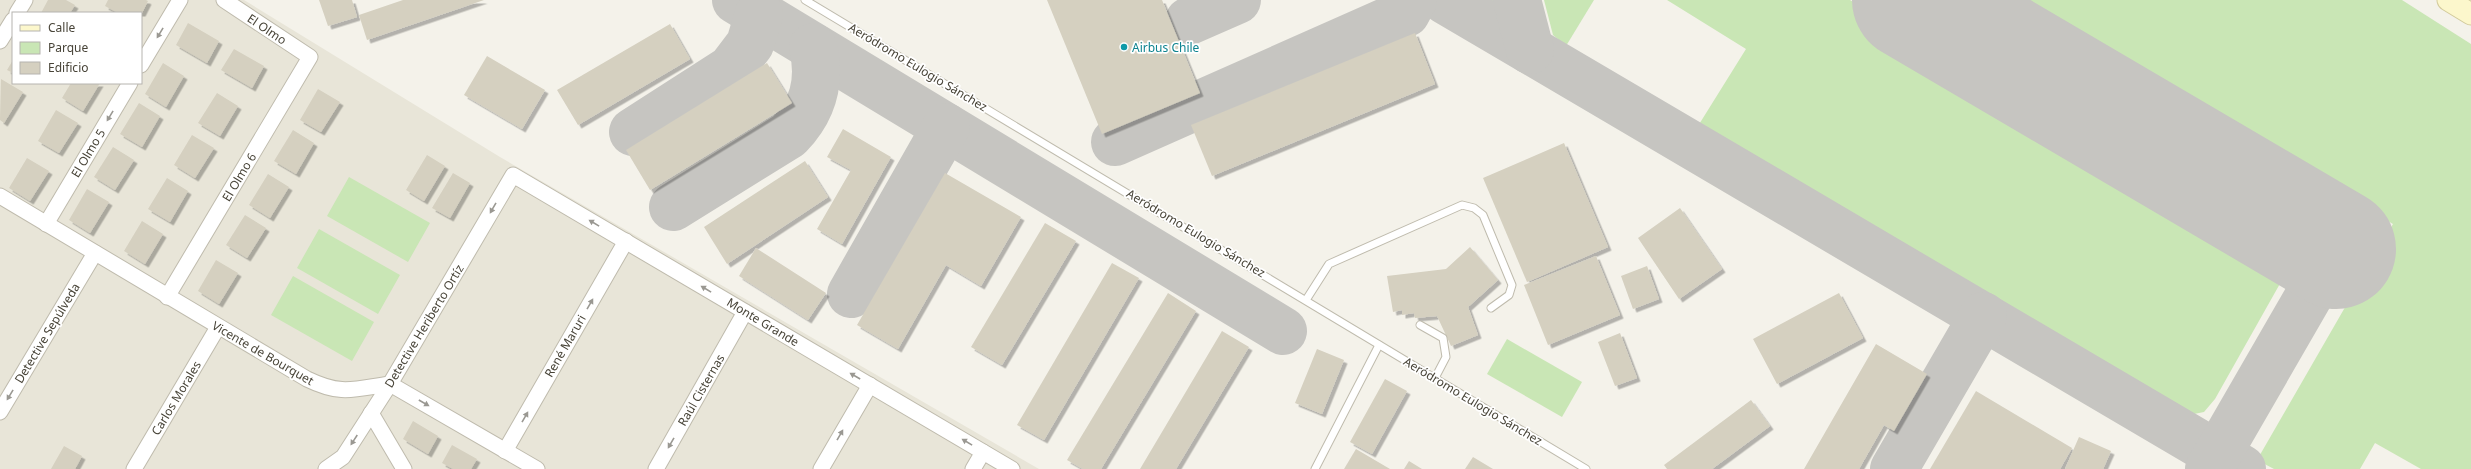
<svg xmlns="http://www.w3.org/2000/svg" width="2471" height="469" font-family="'Noto Sans',sans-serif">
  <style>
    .residential { fill: #e8e5d8; fill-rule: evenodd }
    .green { fill: #c9e6b5 }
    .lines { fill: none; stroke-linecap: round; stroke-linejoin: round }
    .taxiway { stroke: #c6c5c1; stroke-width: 48 }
    .runway { stroke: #c6c5c1; stroke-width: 120 }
    .building { fill: #d5d0c0; filter: url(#shadow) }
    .lane-casing { stroke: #bfbbad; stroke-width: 9 }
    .street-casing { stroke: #bfbbad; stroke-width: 17 }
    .secondary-casing { stroke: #d2ca9b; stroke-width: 23 }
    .lane { stroke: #fff; stroke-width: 7 }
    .street { stroke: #fff; stroke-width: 15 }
    .secondary { stroke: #fcf7cc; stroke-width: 21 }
    .oneway { fill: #9a9892 }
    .culture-dot { fill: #0f9aa8; stroke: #fff; stroke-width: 1.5 }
    .labels { text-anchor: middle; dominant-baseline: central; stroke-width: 3.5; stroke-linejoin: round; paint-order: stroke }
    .street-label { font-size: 12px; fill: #484438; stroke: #fff }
    .culture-label { font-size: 12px; fill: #0d838f; stroke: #fff; text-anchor: start }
  </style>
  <defs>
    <filter id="shadow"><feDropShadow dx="3.5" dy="3.5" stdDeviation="0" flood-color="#0004"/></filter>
  </defs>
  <rect width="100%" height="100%" fill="#f4f2ea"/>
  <path class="residential" d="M0 0H244L500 157 1039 469H0ZM13 13H141V83H13Z"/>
  <g class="green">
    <polygon points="1479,0 1506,0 1494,9"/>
    <polygon points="1544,0 1594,0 1566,46 1553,35"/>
    <polygon points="1667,0 1850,0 2281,254 2286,273 2215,399 2204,412 2189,415 1698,126 1746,49"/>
    <polygon points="2009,0 2402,0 2471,44 2471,469 2421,469 2375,443 2360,469 2274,469 2257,460 2393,224"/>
    <polygon points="349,177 430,223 408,262 327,216"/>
    <polygon points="319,229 400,275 378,314 297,268"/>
    <polygon points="293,276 374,322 352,361 271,315"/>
    <polygon points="1507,339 1582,382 1562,417 1487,374"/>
  </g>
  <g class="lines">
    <g class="taxiway">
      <polyline points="736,0 1283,331"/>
      <polyline points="1445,0 2242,469"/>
      <polyline points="1517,0 1530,50"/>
      <polyline points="1189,21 1237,0"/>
      <polyline points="633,132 731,69 750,44 759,14"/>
      <polyline points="1115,142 1406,13 1413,0"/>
      <path d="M673 207 789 135C813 110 821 81 813 47"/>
      <polyline points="851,294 946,127"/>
      <polyline points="1894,469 1983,316"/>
      <polyline points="2209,469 2336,249"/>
    </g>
    <polyline class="runway" points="1912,0 2336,249"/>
  </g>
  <g class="building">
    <polygon points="48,0 66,0 75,5 70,13 41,13"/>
    <polygon points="108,0 146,0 148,1 142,13 118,13 105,6"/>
    <polygon points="319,0 352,0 357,17 328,26"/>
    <polygon points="403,0 484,0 367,40 359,15"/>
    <polygon points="1047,0 1162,0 1200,93 1102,134"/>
    <polygon points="188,23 219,41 207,63 176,45"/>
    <polygon points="670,24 690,59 578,125 557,90"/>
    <polygon points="1415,33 1435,84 1212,176 1191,125"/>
    <polygon points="234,49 264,66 252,88 221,70"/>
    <polygon points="487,56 545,90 522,129 464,95"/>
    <polygon points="13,60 13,73 7,70"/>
    <polygon points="163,63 184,76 166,107 145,94"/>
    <polygon points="767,63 792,103 650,190 626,150"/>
    <polygon points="1,79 23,92 4,123 0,120"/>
    <polygon points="71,83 100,83 83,111 62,98"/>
    <polygon points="318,89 340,102 321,132 300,120"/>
    <polygon points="217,93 238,106 220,136 198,123"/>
    <polygon points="139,103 160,116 142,147 120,134"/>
    <polygon points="56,110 78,123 59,153 38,141"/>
    <polygon points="843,129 891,157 842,244 817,229 851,170 827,157"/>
    <polygon points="293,130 314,143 296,174 274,161"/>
    <polygon points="192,135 214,148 195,178 174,165"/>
    <polygon points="1564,143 1608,247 1527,282 1483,178"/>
    <polygon points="113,147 134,160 115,190 94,177"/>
    <polygon points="427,155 445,166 424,201 406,190"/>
    <polygon points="27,158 49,171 30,201 9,188"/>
    <polygon points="805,161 828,197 727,264 704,227"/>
    <polygon points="453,173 470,183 450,218 432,208"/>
    <polygon points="945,173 1021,217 981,286 946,265 898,349 857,325"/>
    <polygon points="268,174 289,187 270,218 249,205"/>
    <polygon points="167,178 188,191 170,222 148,209"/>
    <polygon points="87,189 109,202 90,233 69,220"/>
    <polygon points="1680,208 1722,269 1679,299 1638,238"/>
    <polygon points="245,215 266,228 247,258 226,245"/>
    <polygon points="142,221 163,234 145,264 124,251"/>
    <polygon points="1045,223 1076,241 1002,365 971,347"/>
    <polygon points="1470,247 1498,280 1468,307 1478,335 1451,346 1437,316 1415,318 1414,313 1402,315 1402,310 1393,312 1387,276 1446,269"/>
    <polygon points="756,248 826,293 808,320 739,276"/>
    <polygon points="1596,256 1620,315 1548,345 1524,285"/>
    <polygon points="216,260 238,273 219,304 198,291"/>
    <polygon points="1112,263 1139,278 1044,440 1017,425"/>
    <polygon points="1647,266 1659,299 1633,309 1621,276"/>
    <polygon points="1168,293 1196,311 1101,469 1083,469 1067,460"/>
    <polygon points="1839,293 1863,338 1777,384 1753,339"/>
    <polygon points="1222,331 1249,347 1176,469 1140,469"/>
    <polygon points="1620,333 1637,378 1615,386 1598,342"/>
    <polygon points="1876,344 1927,374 1894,431 1884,425 1859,469 1804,469"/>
    <polygon points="1317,349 1344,360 1322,414 1295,403"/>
    <polygon points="1385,379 1407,391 1372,454 1350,442"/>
    <polygon points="1976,391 2072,448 2060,469 1930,469"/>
    <polygon points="1751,400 1770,426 1712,469 1667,469 1664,465"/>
    <polygon points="413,421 438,436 428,454 403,439"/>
    <polygon points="2079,437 2111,451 2103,469 2065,469"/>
    <polygon points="452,445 477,459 471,469 453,469 442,463"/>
    <polygon points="64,446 82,456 75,469 51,469"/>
    <polygon points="1356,449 1390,469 1344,469"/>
    <polygon points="1473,457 1493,469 1465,469"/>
    <polygon points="1409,461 1422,469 1404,469"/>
  </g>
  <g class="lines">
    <defs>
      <g id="lane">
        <polyline points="805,0 1586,469"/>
        <polyline points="1306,300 1329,264 1462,205 1474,208 1483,215 1512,285 1509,295 1491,308"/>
        <polyline points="1420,325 1443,338 1446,357 1435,378"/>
        <polyline points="1315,469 1379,345"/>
      </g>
      <g id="street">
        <polyline points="17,13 25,0"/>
        <polyline points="0,41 13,20"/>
        <polyline points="141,65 180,0"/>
        <path d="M0 196 307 379C342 396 354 389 390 384L537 469"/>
        <polyline points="46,224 130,83"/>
        <polyline points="167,297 310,57 224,0"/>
        <polyline points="0,412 95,253"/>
        <polyline points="371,413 404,469"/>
        <polyline points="505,451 626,241"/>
        <polyline points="134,469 218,327"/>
        <polyline points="326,469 343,457 390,384 513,175 1012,469"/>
        <polyline points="656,469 745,312"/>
        <polyline points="821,469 870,385"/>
        <polyline points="973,469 983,452"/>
      </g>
      <polyline id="secondary" points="2448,0 2471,14"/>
    </defs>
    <use href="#lane" class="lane-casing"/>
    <use href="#street" class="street-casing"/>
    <use href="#secondary" class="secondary-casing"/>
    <use href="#lane" class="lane"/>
    <use href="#street" class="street"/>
    <use href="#secondary" class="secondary"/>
  </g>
  <defs><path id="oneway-solid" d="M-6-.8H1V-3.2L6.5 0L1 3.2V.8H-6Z"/></defs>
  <g class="oneway">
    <use href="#oneway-solid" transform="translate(160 33) rotate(121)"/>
    <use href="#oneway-solid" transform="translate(110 116) rotate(121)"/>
    <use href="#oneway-solid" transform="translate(493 208) rotate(120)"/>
    <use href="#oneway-solid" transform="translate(594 223) rotate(-149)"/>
    <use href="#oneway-solid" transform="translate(706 289) rotate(-149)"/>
    <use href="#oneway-solid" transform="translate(590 304) rotate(-60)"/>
    <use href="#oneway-solid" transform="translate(855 376) rotate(-150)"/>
    <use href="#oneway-solid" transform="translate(10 395) rotate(121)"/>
    <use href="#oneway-solid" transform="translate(424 403) rotate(30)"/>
    <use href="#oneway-solid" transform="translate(525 417) rotate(-60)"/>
    <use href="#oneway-solid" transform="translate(840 435) rotate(-60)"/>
    <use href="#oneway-solid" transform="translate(354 440) rotate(123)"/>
    <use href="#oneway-solid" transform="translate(967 442) rotate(-149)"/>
    <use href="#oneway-solid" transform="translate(671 443) rotate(120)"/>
  </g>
  <circle class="culture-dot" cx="1124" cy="47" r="4"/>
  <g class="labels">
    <g class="street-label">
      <text transform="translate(267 29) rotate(34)">El Olmo</text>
      <text transform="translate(918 67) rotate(31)">Aeródromo Eulogio Sánchez</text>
      <text transform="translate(88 153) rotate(-59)">El Olmo 5</text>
      <text transform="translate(239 177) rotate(-59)">El Olmo 6</text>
      <text transform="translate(1196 233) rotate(31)">Aeródromo Eulogio Sánchez</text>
      <text transform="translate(763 322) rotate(31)">Monte Grande</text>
      <text transform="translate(424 326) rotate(-59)">Detective Heriberto Ortíz</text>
      <text transform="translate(47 333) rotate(-59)">Detective Sepúlveda</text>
      <text transform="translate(565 346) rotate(-60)">René Maruri</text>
      <text transform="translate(263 353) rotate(30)">Vicente de Bourquet</text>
      <text transform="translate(701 390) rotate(-60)">Raúl Cisternas</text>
      <text transform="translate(176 398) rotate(-59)">Carlos Morales</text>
      <text transform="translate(1473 401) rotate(31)">Aeródromo Eulogio Sánchez</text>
    </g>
    <g class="culture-label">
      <text x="1132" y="47">Airbus Chile</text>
    </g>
  </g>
  <rect x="12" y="12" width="130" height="72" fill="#ffffff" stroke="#b6b4af"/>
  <rect x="20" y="25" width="20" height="6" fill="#fcf7cc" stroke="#b6b4af"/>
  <text x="48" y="32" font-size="12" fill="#484438">Calle</text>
  <rect x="20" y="42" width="20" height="12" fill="#c9e6b5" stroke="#b6b4af"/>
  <text x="48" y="52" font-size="12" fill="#484438">Parque</text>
  <rect x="20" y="62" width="20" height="12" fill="#d5d0c0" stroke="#b6b4af"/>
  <text x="48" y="72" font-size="12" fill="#484438">Edificio</text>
</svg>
